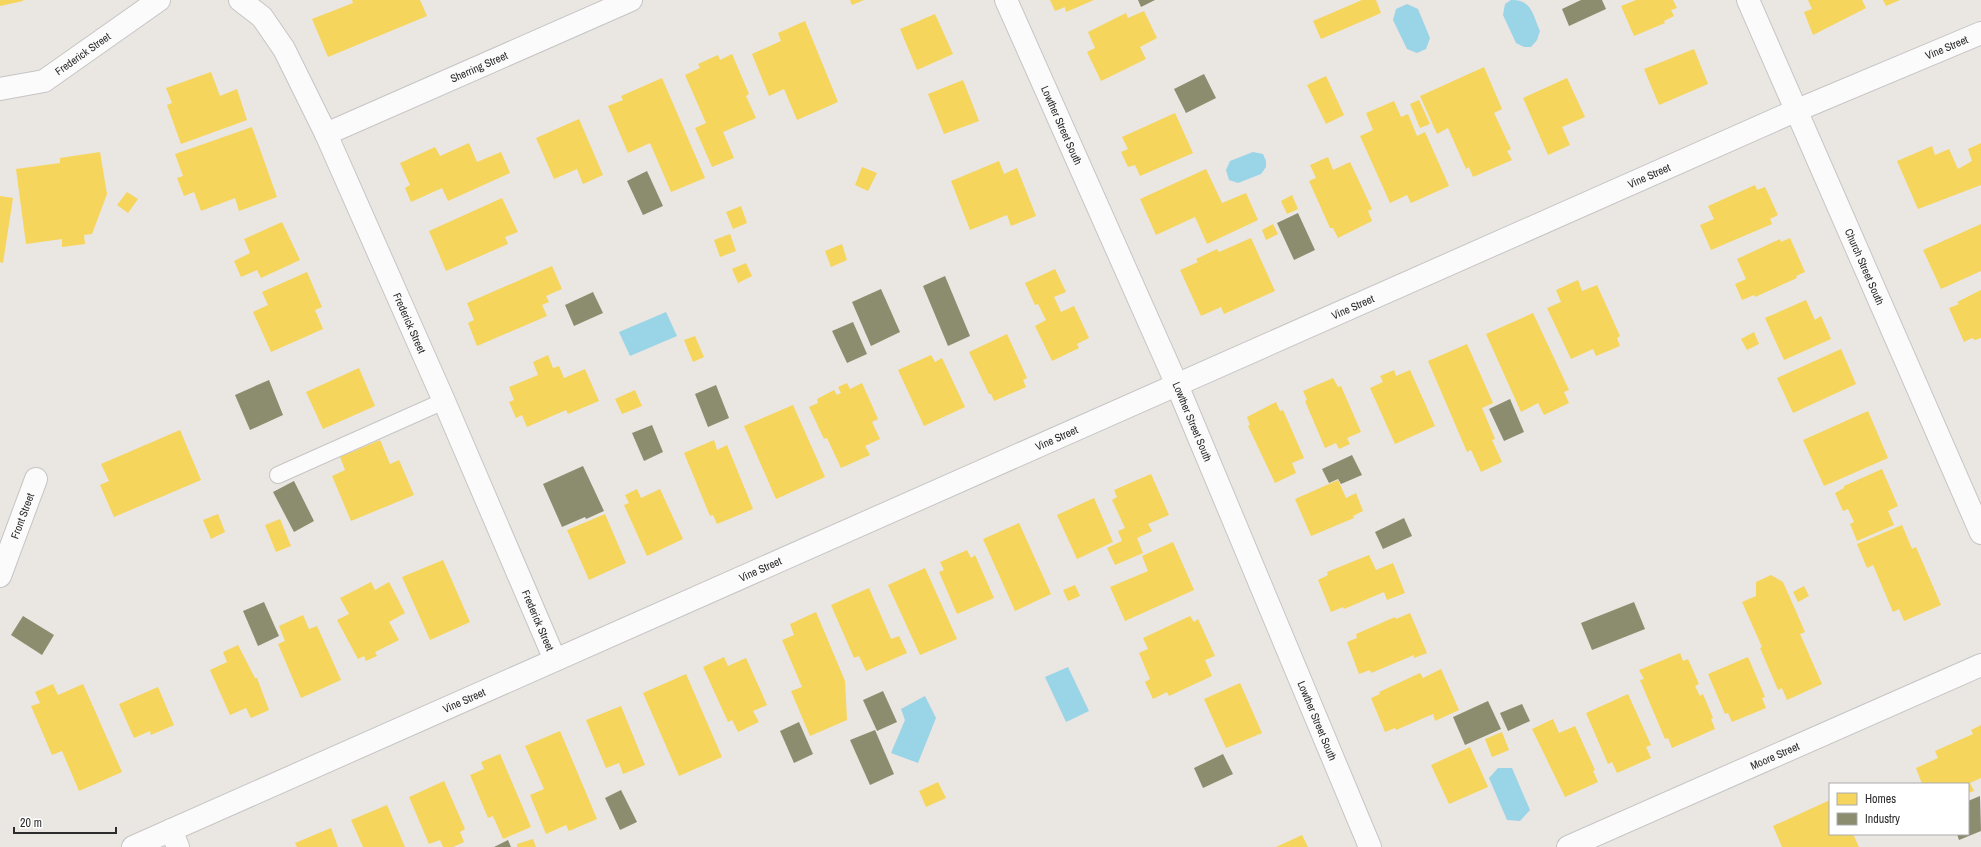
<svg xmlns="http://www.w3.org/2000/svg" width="1981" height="847" font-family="'Archivo Narrow',sans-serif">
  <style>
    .water { fill: #9ad4e7 }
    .homes { fill: #f6d55c }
    .industry { fill: #8c8c6e }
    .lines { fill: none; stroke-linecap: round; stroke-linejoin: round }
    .service-casing { stroke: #c6c5c5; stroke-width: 18 }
    .minor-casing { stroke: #c6c5c5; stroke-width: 24 }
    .service { stroke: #fcfbfb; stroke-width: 16 }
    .minor { stroke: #fcfbfb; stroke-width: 22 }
    .labels { text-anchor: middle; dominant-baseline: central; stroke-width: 4; stroke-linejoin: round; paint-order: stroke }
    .street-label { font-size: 11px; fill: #2c2c2c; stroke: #fff }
  </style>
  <rect width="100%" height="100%" fill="#eae6e2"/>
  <g class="water">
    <path d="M1511 0C1532 0 1532 13 1540 31L1537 40 1531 47H1524L1516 43 1503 15 1505 4Z"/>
    <polygon points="1407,4 1418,9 1430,38 1426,49 1417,53 1407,49 1393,20 1396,9"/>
    <polygon points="1253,152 1263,154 1266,161 1266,167 1261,174 1238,183 1229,180 1226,170 1230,161"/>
    <polygon points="666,312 677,336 630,356 619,332"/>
    <polygon points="1068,667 1089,711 1066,722 1045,677"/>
    <polygon points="925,696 936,718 918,763 891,753 905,720 901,709"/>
    <polygon points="1498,768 1512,768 1530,810 1520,821 1507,820 1489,778"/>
  </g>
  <g class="homes">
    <polygon points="0,0 23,0 23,1 0,6"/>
    <polygon points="352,0 420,0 427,16 328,57 312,19 353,3"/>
    <polygon points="850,0 864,0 852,5"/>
    <polygon points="1050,0 1094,0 1066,12 1065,7 1055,11"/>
    <polygon points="1362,0 1376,0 1381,13 1321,39 1313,21"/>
    <polygon points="1636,0 1673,0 1677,8 1671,10 1674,16 1664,21 1665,23 1634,36 1621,6"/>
    <polygon points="1808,0 1862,0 1866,8 1813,35 1804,12 1812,9"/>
    <polygon points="1883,0 1900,0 1886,6"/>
    <polygon points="1144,11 1157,38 1140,47 1146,59 1101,81 1087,52 1095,48 1088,32 1126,13 1128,18"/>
    <polygon points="935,14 953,54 917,70 900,29"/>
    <polygon points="805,21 838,102 797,120 784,89 769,96 752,54 781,41 778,33"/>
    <polygon points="1694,49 1708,84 1659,105 1644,69"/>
    <polygon points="732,54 749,94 746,96 756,118 723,132 734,158 712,167 695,128 706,123 685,75 700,68 698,64 718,55 720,60"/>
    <polygon points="1484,67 1502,109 1494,113 1511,149 1507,151 1512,160 1473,177 1469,167 1466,169 1448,128 1437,134 1420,96"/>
    <polygon points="211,72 220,96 237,89 247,120 181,144 167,105 172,103 166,88"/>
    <polygon points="1326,76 1344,115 1326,124 1307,85"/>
    <polygon points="662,78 705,178 671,192 650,143 628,153 608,106 623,100 621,96"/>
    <polygon points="1567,78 1585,117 1562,127 1570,145 1548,155 1523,98"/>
    <polygon points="963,80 979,121 944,134 928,94"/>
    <polygon points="1419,100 1430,124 1420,128 1410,104"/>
    <polygon points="1394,101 1401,117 1408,114 1417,136 1425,132 1449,186 1411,203 1407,195 1390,203 1360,136 1373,130 1366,113"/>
    <polygon points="1175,113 1193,153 1140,176 1135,165 1128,167 1121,152 1128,149 1122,137"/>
    <polygon points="579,119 603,175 583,184 577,169 554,179 536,138"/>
    <polygon points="252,127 277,197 239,211 235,198 201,211 194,192 184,196 177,178 183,176 175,154"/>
    <polygon points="469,143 477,162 501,152 510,173 448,201 442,188 411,202 405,188 410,185 400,163 435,147 440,156"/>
    <polygon points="1981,143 1981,185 1918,209 1897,161 1932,146 1935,155 1949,149 1958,169 1972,161 1968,149"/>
    <polygon points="100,152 107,194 92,234 84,235 85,244 62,247 62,239 26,244 16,169 60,163 60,158"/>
    <polygon points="1328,157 1333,170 1350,162 1372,209 1368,211 1372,221 1338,238 1333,228 1330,228 1309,181 1316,178 1310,165"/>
    <polygon points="999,161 1004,174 1017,168 1036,216 1011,226 1007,215 970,230 951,181"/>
    <polygon points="862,167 877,173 868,191 855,185"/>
    <polygon points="1206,169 1222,203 1246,193 1258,220 1207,244 1195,217 1156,235 1140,199"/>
    <polygon points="1755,185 1757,190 1765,187 1778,215 1770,219 1772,224 1711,250 1700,225 1714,219 1708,206"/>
    <polygon points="127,192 138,199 128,213 117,205"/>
    <polygon points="1292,195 1298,209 1287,214 1281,201"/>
    <polygon points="0,196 13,198 3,263 0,262"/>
    <polygon points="502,198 518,232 505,237 508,244 446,271 429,231"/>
    <polygon points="741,206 747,223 733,229 726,212"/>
    <polygon points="282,222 300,260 261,278 257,270 241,277 234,261 250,253 244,239"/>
    <polygon points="1273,224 1278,234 1266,240 1262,230"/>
    <polygon points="1981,224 1981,271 1941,289 1923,250"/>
    <polygon points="730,234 736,251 720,257 714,240"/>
    <polygon points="1251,238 1275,291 1224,314 1221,307 1201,316 1180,270 1198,262 1196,259 1217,249 1219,252"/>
    <polygon points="1790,238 1805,272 1796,276 1797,278 1755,297 1754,295 1742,300 1735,284 1746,279 1737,259 1780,239 1781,242"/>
    <polygon points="842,244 847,260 831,267 825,251"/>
    <polygon points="746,263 752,276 738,283 732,269"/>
    <polygon points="552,266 562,289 546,296 549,302 542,305 547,316 477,346 468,323 474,320 467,303"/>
    <polygon points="1055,269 1066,292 1054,297 1061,312 1074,306 1089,338 1077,344 1079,348 1052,361 1035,326 1046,320 1038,304 1035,305 1025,283"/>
    <polygon points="307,272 322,307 315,310 323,329 271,352 253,312 268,305 262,292"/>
    <polygon points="1578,280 1582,291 1597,285 1620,336 1617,338 1620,346 1596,356 1593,349 1571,359 1547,308 1561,302 1556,290"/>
    <polygon points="1981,290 1981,338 1975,340 1972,338 1964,342 1949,308 1959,304 1957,302"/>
    <polygon points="1806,300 1815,320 1821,316 1831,339 1784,360 1765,318"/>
    <polygon points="1533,313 1569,390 1564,392 1569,403 1544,415 1538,403 1521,412 1486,334"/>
    <polygon points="1754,332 1759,344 1747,350 1741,339"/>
    <polygon points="1007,334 1027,378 1023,380 1026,387 994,401 991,394 989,394 969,352"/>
    <polygon points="695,336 704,357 693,362 684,340"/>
    <polygon points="1467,344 1493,403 1482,408 1495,439 1492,440 1502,462 1481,472 1471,450 1467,452 1428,361"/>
    <polygon points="1841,349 1856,384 1793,413 1777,378"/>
    <polygon points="548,355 553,368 559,366 564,378 585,369 599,401 568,414 566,410 527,427 522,415 516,418 509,402 514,400 509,387 538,375 533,362"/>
    <polygon points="931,355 935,362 942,358 965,407 924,426 898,370"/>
    <polygon points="359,368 375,406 323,429 306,392"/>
    <polygon points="1394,370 1396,376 1410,370 1435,426 1395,444 1370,388 1383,382 1380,376"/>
    <polygon points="1333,378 1338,387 1341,386 1361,432 1347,438 1350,444 1339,449 1336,443 1325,448 1305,401 1307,400 1303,391"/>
    <polygon points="847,383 850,389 862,383 878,419 872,422 880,439 865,446 870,455 841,468 827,438 824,439 809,407 818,403 817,399 834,390 837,395 841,393 838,387"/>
    <polygon points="635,390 642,406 622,414 615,399"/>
    <polygon points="1276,402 1280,411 1283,410 1304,458 1292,463 1296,473 1275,483 1248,426 1250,425 1247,417"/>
    <polygon points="793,405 825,477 776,499 744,426"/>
    <polygon points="1868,411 1888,458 1824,486 1803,440"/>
    <polygon points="180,430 201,480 114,517 100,485 109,481 101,464"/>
    <polygon points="380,440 390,464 399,460 414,495 351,521 332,476 345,470 340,457"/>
    <polygon points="714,440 717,450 727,445 753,509 717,524 713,515 710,516 684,453"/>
    <polygon points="1882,469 1898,506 1888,511 1894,525 1857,541 1850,524 1854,522 1848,509 1843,511 1835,493 1844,488 1844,486"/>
    <polygon points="1151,474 1169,515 1148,524 1152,531 1137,538 1143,553 1115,565 1107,548 1122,541 1118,531 1125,528 1112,500 1117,497 1114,490"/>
    <polygon points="1338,480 1346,498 1356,493 1363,511 1353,516 1354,518 1311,536 1295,499"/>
    <polygon points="637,489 641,498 660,489 683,539 647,556 624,505 629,503 625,495"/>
    <polygon points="1094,498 1113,542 1077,559 1057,515"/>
    <polygon points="218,514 225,532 211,539 203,520"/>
    <polygon points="605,514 626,563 589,580 567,530"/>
    <polygon points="280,519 291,546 276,552 265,525"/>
    <polygon points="1019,523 1051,594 1015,611 983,539"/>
    <polygon points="1902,525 1912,549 1916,547 1941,605 1904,621 1899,609 1893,612 1873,565 1867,568 1857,544"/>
    <polygon points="1173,542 1194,590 1125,621 1110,587 1148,571 1142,556"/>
    <polygon points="967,550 971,558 975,555 994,598 957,614 939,572 944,570 940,562"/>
    <polygon points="1369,555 1376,570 1393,563 1405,593 1387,600 1384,592 1344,609 1343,607 1331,612 1318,580 1328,575 1327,572"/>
    <polygon points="443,560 470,622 430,640 402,577"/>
    <polygon points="925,568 957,639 920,655 888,585"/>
    <polygon points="1771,575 1783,582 1805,632 1800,634 1822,684 1787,700 1782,688 1778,690 1760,648 1762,647 1742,602 1756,596 1756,582"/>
    <polygon points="371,582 375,590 389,582 405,613 389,622 399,640 375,652 377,656 366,661 364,656 358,659 337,620 349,614 340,598"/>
    <polygon points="1075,585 1080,596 1068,601 1063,590"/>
    <polygon points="1804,586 1809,596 1798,602 1793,592"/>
    <polygon points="869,588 891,639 899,636 907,653 866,671 859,656 854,658 831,605"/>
    <polygon points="816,612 845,681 847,720 810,736 791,691 802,687 782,640 794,635 790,624"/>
    <polygon points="1410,613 1427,653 1414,658 1414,655 1371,673 1370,670 1359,674 1347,642 1357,638 1356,634 1395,617 1396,619"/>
    <polygon points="303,615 309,629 317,626 341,680 301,698 278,644 285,641 279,626"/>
    <polygon points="1190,616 1194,622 1198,619 1215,656 1205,660 1212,676 1169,696 1167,692 1153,699 1145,682 1150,679 1139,653 1148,649 1143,638"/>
    <polygon points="238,645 255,678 257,678 269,710 251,718 246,708 230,715 210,670 227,662 223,652"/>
    <polygon points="1680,653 1683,661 1688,659 1699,684 1695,686 1700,696 1703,694 1713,718 1711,719 1715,729 1672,748 1668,738 1665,739 1640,680 1644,679 1639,670"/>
    <polygon points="724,657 728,666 746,658 767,705 753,711 759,722 738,732 732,720 728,722 703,667"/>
    <polygon points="1748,657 1765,697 1762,698 1766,708 1732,722 1728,713 1725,714 1708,674"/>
    <polygon points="1441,669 1459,710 1435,721 1433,714 1396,730 1395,728 1385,732 1371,698 1380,694 1379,692 1420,673 1423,678"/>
    <polygon points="686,674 722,757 679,776 643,693"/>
    <polygon points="1240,683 1262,733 1226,748 1204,699"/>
    <polygon points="53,684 58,695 83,684 122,772 79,791 62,751 52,755 31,706 40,703 35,692"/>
    <polygon points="158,687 174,725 151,735 150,731 134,738 119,704"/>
    <polygon points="1628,694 1651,745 1646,747 1651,758 1617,773 1612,762 1608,764 1586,713"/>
    <polygon points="621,706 645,765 623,774 619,763 606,768 586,720"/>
    <polygon points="1553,719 1559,733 1575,726 1595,770 1593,771 1598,782 1565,797 1532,729"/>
    <polygon points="1981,725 1981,778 1970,783 1974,791 1968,793 1968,784 1922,784 1916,768 1938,758 1935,751 1973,734 1971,730"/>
    <polygon points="560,731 597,819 569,831 566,825 546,834 530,795 544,789 525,746"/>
    <polygon points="1502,732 1509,750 1492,757 1485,739"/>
    <polygon points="1470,747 1488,787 1449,804 1431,765"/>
    <polygon points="500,754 531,827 503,839 493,816 488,818 470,775 484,769 481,762"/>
    <polygon points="444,781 465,829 460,832 464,842 453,847 443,847 440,840 429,844 409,797"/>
    <polygon points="938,782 946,798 926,807 919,791"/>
    <polygon points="1830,800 1830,834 1853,834 1859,847 1782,847 1773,826"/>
    <polygon points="387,805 405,847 363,847 351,820"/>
    <polygon points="331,828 338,847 297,847 295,843"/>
    <polygon points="1302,835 1308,847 1276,847"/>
    <polygon points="533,839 536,847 517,847 517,844"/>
  </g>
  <g class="industry">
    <polygon points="1138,0 1155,0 1141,7"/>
    <polygon points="1581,0 1602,0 1606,9 1569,26 1562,9"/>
    <polygon points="1204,74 1216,98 1186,113 1174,89"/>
    <polygon points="647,171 663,206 643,215 627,181"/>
    <polygon points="1298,213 1315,250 1294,260 1277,223"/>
    <polygon points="945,276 970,336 948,346 923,286"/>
    <polygon points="881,289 900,332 871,346 852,302"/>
    <polygon points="593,292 603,313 574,326 565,305"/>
    <polygon points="853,322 867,354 847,363 832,331"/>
    <polygon points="269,380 283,415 250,430 235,395"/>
    <polygon points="716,385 729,418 708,427 695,394"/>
    <polygon points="1510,399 1524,432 1504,441 1489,409"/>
    <polygon points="652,425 663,452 644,461 632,433"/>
    <polygon points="1352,455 1362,475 1341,484 1338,479 1329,483 1322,469"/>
    <polygon points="583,466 604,511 586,519 585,517 562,527 543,484"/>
    <polygon points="294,481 314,521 294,532 273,492"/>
    <polygon points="1404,518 1412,536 1383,549 1375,532"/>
    <polygon points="264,602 279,636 258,646 243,611"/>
    <polygon points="1634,602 1645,629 1592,650 1581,623"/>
    <polygon points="23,616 54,635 42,655 11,635"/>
    <polygon points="883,691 897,722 877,731 863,700"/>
    <polygon points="1488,701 1501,729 1465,745 1453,717"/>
    <polygon points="1522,704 1530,721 1508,731 1500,713"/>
    <polygon points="799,722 813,754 794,763 780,731"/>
    <polygon points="875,730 894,774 870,785 850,740"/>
    <polygon points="1223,754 1233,774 1203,788 1194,768"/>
    <polygon points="621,790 637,822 620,830 605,798"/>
    <polygon points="1980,796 1981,831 1959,840 1957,834 1968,834 1968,801"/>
    <polygon points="508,840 511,847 494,847"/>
  </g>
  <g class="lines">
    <defs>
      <polyline id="service" points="278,475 444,401"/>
      <g id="minor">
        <path id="s1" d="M240 0 262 17 284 49 326 134 444 401 555 660"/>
        <path id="s2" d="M1006 0 1177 385 1370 847"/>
        <path id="s3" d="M1748 0 1981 533"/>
        <path id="s4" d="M0 89 44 81 159 0"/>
        <path id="s5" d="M326 134 631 0"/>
        <path id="s6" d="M0 576 36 479"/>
        <polyline points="171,830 178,847"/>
        <path id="s7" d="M133 847 1795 111 1981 33"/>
        <path id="s8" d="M1568 847 1981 665"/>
      </g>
    </defs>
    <use href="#service" class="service-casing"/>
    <use href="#minor" class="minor-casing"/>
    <use href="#service" class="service"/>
    <use href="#minor" class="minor"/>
  </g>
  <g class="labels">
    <g class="street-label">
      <text stroke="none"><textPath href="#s7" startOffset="1982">Vine Street</textPath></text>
      <text stroke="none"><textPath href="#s4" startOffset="92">Frederick Street</textPath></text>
      <text stroke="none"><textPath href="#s5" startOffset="167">Sherring Street</textPath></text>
      <text stroke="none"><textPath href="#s2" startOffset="137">Lowther Street South</textPath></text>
      <text stroke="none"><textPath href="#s7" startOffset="1658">Vine Street</textPath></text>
      <text stroke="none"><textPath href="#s3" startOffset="291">Church Street South</textPath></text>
      <text stroke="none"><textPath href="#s7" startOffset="1334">Vine Street</textPath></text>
      <text stroke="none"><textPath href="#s1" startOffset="368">Frederick Street</textPath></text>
      <text stroke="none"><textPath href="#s2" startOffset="461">Lowther Street South</textPath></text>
      <text stroke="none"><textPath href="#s7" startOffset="1010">Vine Street</textPath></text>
      <text stroke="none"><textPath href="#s6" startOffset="64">Front Street</textPath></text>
      <text stroke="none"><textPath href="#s7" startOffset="686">Vine Street</textPath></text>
      <text stroke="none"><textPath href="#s1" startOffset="692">Frederick Street</textPath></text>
      <text stroke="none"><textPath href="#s7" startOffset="362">Vine Street</textPath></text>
      <text stroke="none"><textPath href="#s2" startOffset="785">Lowther Street South</textPath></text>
      <text stroke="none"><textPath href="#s8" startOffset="226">Moore Street</textPath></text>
    </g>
  </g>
  <rect x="1829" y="783" width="140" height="52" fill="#ffffff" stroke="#ababab"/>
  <rect x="1837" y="793" width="20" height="12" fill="#f6d55c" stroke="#ababab"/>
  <text x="1865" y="803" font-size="12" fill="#2c2c2c">Homes</text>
  <rect x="1837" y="813" width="20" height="12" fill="#8c8c6e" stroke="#ababab"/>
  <text x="1865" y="823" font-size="12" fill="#2c2c2c">Industry</text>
  <path d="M14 827v6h102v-6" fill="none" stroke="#2c2c2c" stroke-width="2"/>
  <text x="20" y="827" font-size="12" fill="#2c2c2c" stroke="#ffffff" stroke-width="3" paint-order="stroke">20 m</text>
</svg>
